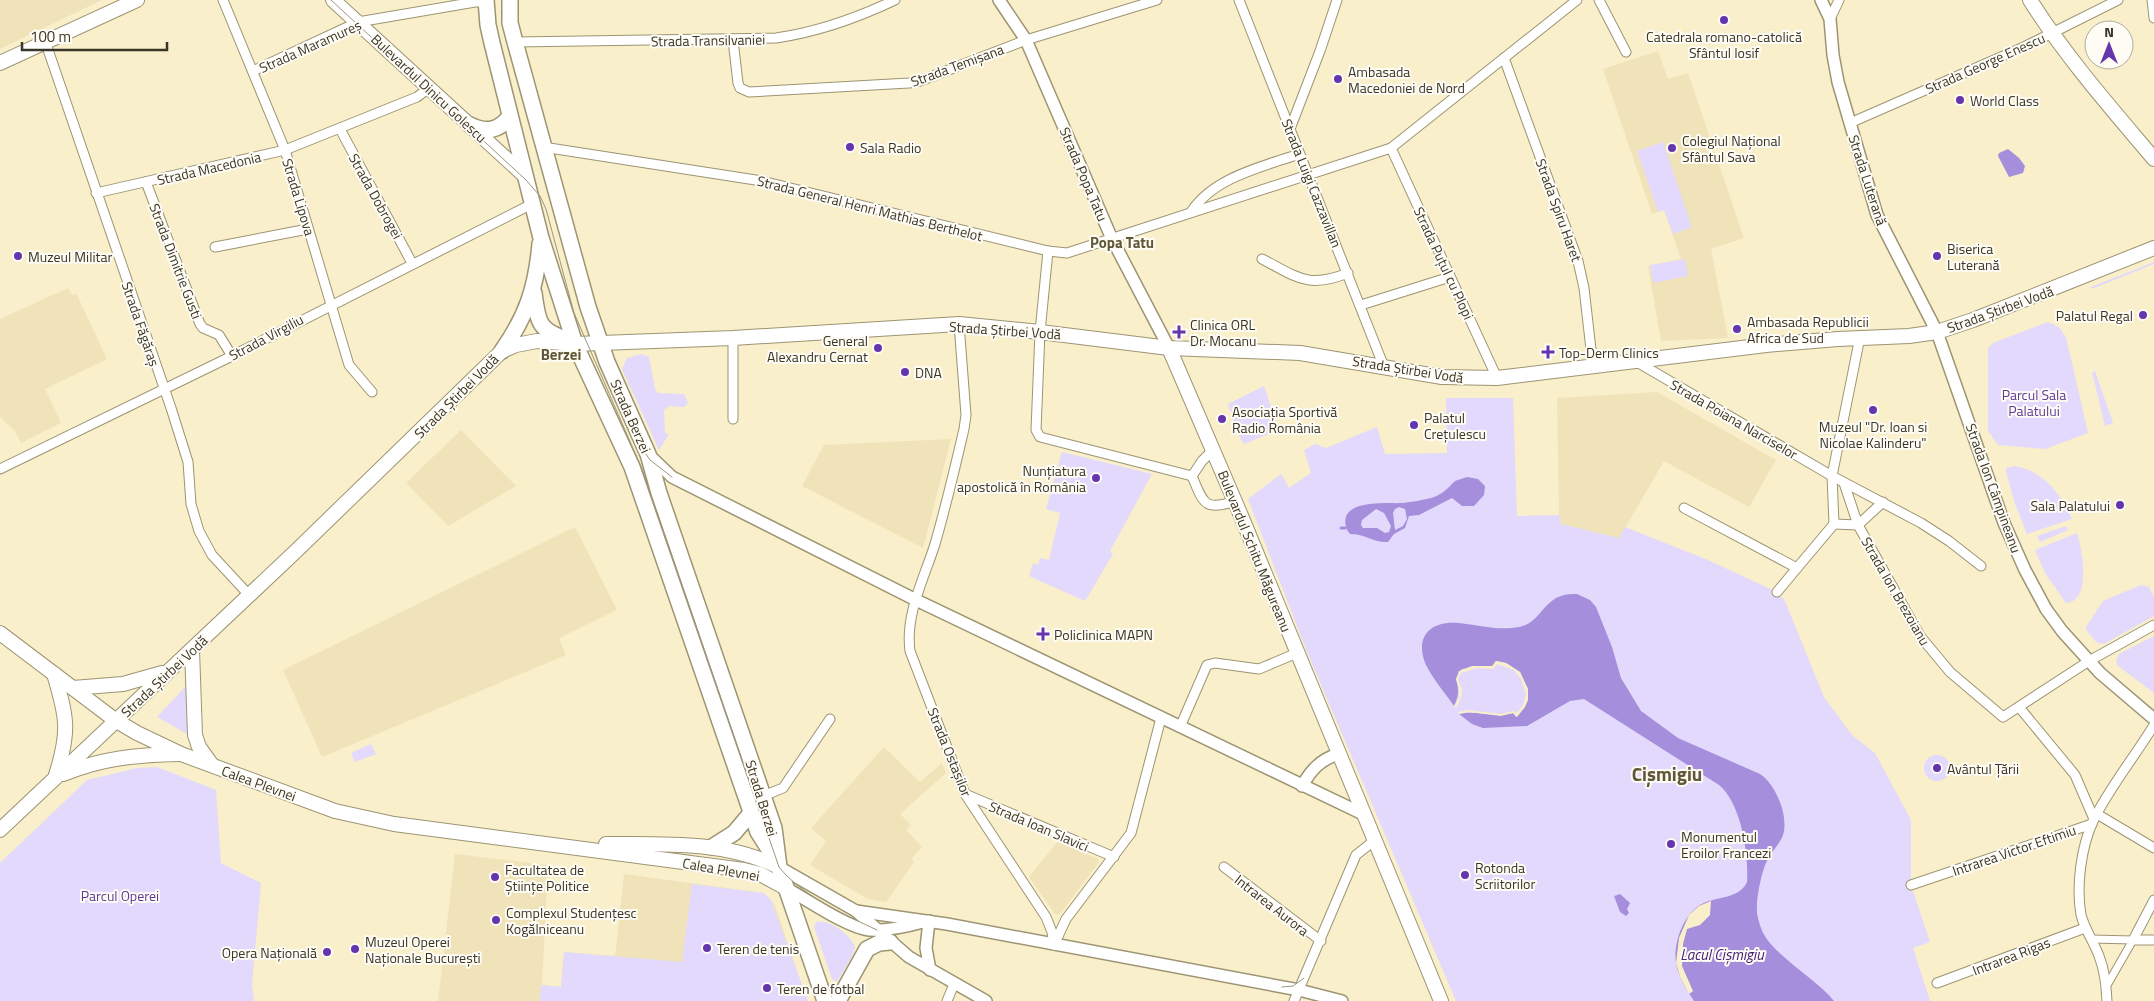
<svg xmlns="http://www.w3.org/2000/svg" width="2154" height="1001" font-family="'Titillium Web',sans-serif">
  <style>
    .built { fill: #f0e3b9 }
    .green { fill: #e2d9fc }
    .water { fill: #a58edb; fill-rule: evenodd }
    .pier { fill: #f9efcb }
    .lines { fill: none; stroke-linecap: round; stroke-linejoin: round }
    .stream { stroke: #a58edb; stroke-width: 3 }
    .pedestrian-casing { stroke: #9d9472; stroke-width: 9 }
    .minor-casing { stroke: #9d9472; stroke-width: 11 }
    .tertiary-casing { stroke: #9d9472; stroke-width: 14 }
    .secondary-casing { stroke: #9d9472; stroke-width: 16 }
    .primary-casing { stroke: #9d9472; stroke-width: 18 }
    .pedestrian { stroke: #fff; stroke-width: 7 }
    .minor { stroke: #fff; stroke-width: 9 }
    .tertiary { stroke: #fff; stroke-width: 11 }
    .secondary { stroke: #fff; stroke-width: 14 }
    .primary { stroke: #fff; stroke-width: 15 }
    .tram { stroke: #9d967c; stroke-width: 1 }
    .poi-dot { fill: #6535ad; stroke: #fefcf5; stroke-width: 2 }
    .labels { text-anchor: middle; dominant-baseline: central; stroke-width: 4; stroke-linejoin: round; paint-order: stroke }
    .poi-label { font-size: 14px; fill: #393527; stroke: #fefcf5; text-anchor: start }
    .street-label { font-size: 14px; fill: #393527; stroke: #fefcf5 }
    .park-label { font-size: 14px; fill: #5d3c96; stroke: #fefcf5 }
    .neighbourhood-label { font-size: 15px; font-weight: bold; fill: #5f5737; stroke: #fefcf5 }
    .water-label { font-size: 15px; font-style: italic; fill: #45217a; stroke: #fefcf5 }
    .district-label { font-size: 19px; font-weight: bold; fill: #5f5737; stroke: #fefcf5 }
  </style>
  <rect width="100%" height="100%" fill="#f9efcb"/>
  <g class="built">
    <polygon points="0,0 102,0 0,49"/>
    <polygon points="1658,51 1668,79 1688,73 1744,238 1711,249 1728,338 1661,341 1648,266 1681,259 1664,210 1652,214 1603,69"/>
    <polygon points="68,288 72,295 76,293 107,359 45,389 61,423 21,443 15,431 0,417 0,319"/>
    <polygon points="1657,392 1776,460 1749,507 1664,461 1619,538 1561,524 1559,515 1557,398"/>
    <polygon points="461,430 516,486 448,526 406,483"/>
    <polygon points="951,439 923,548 802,486 824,445"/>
    <polygon points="575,527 617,610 559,638 566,655 322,757 283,670"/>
    <polygon points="884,747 920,782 942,763 946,773 900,814 911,825 906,830 922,847 911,859 914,862 886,902 868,899 810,865 826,841 811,828"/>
    <polygon points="1058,841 1098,859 1099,862 1060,914 1055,914 1029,877"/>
    <polygon points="455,854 548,865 542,985 561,987 564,952 615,956 624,874 764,893 775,905 807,1001 438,1001"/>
  </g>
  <g class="green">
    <polygon points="1663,142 1692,227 1673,234 1664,210 1658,212 1637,151"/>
    <polygon points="1685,259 1688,276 1653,283 1650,265"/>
    <polygon points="2154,262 2154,264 2092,289 2091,287"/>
    <polygon points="2048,322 2059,327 2066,337 2088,433 2045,449 1998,445 1988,431 1988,348 1993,343"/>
    <polygon points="642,354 649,357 655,389 658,393 684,394 688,403 684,407 669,406 664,410 665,433 669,434 659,450 622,369 627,358"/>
    <polygon points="2095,371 2113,423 2105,426 2092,372"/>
    <polygon points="1264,386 1279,430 1244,444 1239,436 1228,404"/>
    <polygon points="1446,398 1513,398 1517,516 1559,515 1561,524 1565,525 1619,538 1625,527 1708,560 1777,592 1785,601 1824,697 1852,735 1875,753 1911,820 1911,885 1930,942 1913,948 1930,1001 1456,1001 1307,652 1248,499 1281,474 1289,488 1311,473 1304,450 1315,444 1326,448 1377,427 1385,454 1447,453"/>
    <polygon points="1062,452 1152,474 1110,551 1113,554 1085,601 1029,576 1033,563 1038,565 1040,558 1049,560 1060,513 1046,509"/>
    <path d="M2015 466C2045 472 2060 493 2072 519L2027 534 2015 504 2006 472V468Z"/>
    <polygon points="2066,526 2068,530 2040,542 2037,536"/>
    <path d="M2077 533C2082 549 2092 601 2066 603L2045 573 2035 550Z"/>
    <polygon points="2141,585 2149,587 2154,597 2154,616 2104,644 2097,643 2087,631 2086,627 2103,601"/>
    <polygon points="2154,636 2154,693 2118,666 2116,661 2119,654"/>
    <polygon points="187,685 189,735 157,717"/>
    <polygon points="371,744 376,754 355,762 351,753"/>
    <circle cx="1937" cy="768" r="13"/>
    <polygon points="157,767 216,790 221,863 261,883 252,984 254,1001 0,1001 0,863 87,780 137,768"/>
    <polygon points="692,884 764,893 771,900 808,1001 540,1001 541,985 561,987 564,952 682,962"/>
    <path d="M816 922C829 919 850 934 855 947L852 956 837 982 832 979 814 927Z"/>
  </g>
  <g class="water">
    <polygon points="2008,149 2019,158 2025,166 2023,173 2009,177 1998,156 1999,153"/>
    <path d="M1467 477 1478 479 1485 486 1484 495 1474 506H1462L1452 498 1419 515 1409 516 1405 528 1394 534 1388 542C1373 543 1366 534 1350 534L1347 530C1335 498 1388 504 1403 503 1412 502 1422 500 1431 498 1442 495 1448 488 1455 481ZM1399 507 1405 509 1407 519 1403 526 1395 530 1393 513 1395 509ZM1376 509 1384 513 1391 526 1389 532 1385 533 1377 528H1363L1361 525 1362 520Z"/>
    <path d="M1577 594 1590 600 1596 607 1612 647 1621 678 1641 711 1678 738 1760 774C1776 784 1789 817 1783 835 1780 844 1771 852 1767 861 1762 870 1757 895 1757 906 1756 913 1759 922 1761 928 1769 953 1816 978 1834 1001H1694C1687 990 1678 977 1676 963 1673 943 1683 916 1700 905 1714 896 1739 900 1747 882 1749 854 1741 803 1719 785L1584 699 1570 701 1527 726 1483 728 1472 724 1459 714C1477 710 1495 718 1513 713L1516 717 1528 700V689L1520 672 1506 663 1496 661 1493 666 1462 669 1456 679C1459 690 1459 696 1454 706 1445 693 1433 679 1426 665 1414 637 1430 620 1459 623 1478 625 1499 631 1519 627 1538 624 1544 601 1561 596 1566 594 1572 594 1577 594Z"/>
    <polygon points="1620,894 1630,903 1627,909 1629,913 1626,916 1620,912 1614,896"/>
  </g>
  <g class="pier">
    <polygon points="1496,661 1506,663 1520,672 1528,689 1528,700 1525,707 1517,717 1513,713 1501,716 1468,712 1459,714 1458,712 1468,710 1501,714 1513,711 1517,713 1523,705 1526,694 1521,679 1514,670 1497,664 1493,669 1477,668 1461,673 1458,679 1462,689 1461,698 1456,708 1454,706 1459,697 1459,689 1456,679 1459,671 1472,666 1492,666"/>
    <polygon points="1711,901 1710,915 1700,925 1687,929 1683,944 1682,966 1693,991 1689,994 1680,977 1676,963 1679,938 1689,915 1699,906"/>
  </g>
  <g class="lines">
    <polyline class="stream" points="1341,528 1345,528"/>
    <defs>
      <polyline id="pedestrian" points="2091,939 2133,940 2106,987"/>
      <g id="minor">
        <polyline points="223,0 285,150 349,365 372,392"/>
        <polyline points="1239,0 1384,367"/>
        <polyline points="1599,0 1626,52"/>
        <polyline points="2152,0 2154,18"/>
        <polyline points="1830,19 1839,0"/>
        <polyline points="733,40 738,83 740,88 749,92 909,83 920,81 1026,40 1157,0"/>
        <polyline points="45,41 171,408 188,462 191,504 199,531 212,555 249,595"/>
        <path d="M515 42 776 38C818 32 857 18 895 0"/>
        <polyline points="1504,58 1578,261 1584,288 1593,367"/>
        <polyline points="253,71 358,22 475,2 486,2"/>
        <polyline points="1850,123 2026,46 2118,0"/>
        <polyline points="340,129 412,263"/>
        <polyline points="1290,129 1320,51 1337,0"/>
        <polyline points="543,147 762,181 1048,251 1067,253 1391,148 1577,0"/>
        <polyline points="1391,148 1497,378"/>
        <polyline points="146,182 200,324 203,328 219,335 232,356"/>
        <polyline points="96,193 285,150 417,97 429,88"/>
        <path d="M1191 212C1214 177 1262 167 1299 154"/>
        <polyline points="215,247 308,229"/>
        <polyline points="1048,251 1040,332 1036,430 1040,437 1192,476"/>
        <path d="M1262 259C1297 277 1308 289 1348 273"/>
        <polyline points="1361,305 1450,277"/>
        <path d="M959 324 966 415 964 429C955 468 946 506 935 544 924 579 905 614 910 651L965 794 1046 917 1052 932 1054 945"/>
        <polyline points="733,338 733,419"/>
        <polyline points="1637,362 1832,476 1921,523 1949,541 1981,566"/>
        <polyline points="0,469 232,356 532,204"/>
        <path d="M1192 476C1203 502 1204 512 1235 501"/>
        <polyline points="1192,476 1202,461 1213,450"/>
        <polyline points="1844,483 1858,525 1920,636 1950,672 2003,717 2089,661 2154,625"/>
        <polyline points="1684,508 1797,568 1834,524"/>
        <polyline points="1834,524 1832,476 1860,337"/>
        <polyline points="1834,524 1858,525 1883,502"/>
        <polyline points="1777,592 1797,568"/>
        <polyline points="2019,707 2075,775 2094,819"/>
        <polyline points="1180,727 1207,665 1215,663 1259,669 1297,653"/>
        <polyline points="965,794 1114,857"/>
        <polyline points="763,796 783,788 830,719"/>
        <polyline points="2097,814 2154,848"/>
        <polyline points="1224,867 1321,941"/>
        <polyline points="1911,885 2092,824"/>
        <polyline points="2154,900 2133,940 2154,940"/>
        <polyline points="1054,945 1066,919 1131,833 1161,718"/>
        <polyline points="1937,983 2085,928"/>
        <polyline points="947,1001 954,984"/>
        <polyline points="1294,1001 1356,855 1375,840"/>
        <path d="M2107 1001C2106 986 2105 971 2099 956 2094 942 2085 930 2081 915 2076 886 2081 848 2093 821 2108 790 2135 756 2154 725"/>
      </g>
      <g id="tertiary">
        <polyline points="999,0 1026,40 1112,239 1169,348"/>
        <polyline points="1821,0 1830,19 1833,55 1838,82 1877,215 1937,332 2004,523 2025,570 2046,609 2062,631 2100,673 2154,719"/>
        <polyline points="648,454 672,477 916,600 1365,815"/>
        <path d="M1302 786C1311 770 1320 760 1338 754"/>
        <polyline points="779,867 856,911 909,957 986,1001"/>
        <path d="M786 888C806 899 848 928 869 930 887 931 905 927 923 922"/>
        <polyline points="856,911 947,924 1299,990 1342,1001"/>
        <polyline points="929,921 926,948 930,970"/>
      </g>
      <g id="secondary">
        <polyline points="333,0 524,175"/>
        <path d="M2030 0C2066 57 2111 108 2154 159"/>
        <polyline points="0,63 137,0"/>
        <polyline points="1169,348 1242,518 1441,1001"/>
        <polyline points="0,633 115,720 137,733 181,754 335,811 394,824 744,870 760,874 786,888"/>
        <polyline points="192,650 195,735 199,747 212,765"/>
        <path d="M54 674C67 717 70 731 56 775"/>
        <polyline points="73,688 123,684 162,673"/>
        <path d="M63 774C103 758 136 755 179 754"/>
        <polyline points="0,830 295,552 502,351 516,345 537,341 575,344 733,338 959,324 1040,332 1169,348 1300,353 1442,377 1497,378 1766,345 1838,339 1909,336 1937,332 1973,320 2154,248"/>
        <path d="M606 844C664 844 726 841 779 867"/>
      </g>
      <g id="primary">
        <polyline points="486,0 488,25 492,43 541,238 575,344 632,467 758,832 777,862"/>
        <polyline points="510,0 510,23 515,42 588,307 607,362 648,454 659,493 774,828 779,867 825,1001"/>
        <path d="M470 125C486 133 499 131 510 116"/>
        <path d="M534 293C539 333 542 328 575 344"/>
        <path d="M502 351C527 315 536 288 540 244"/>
        <polyline points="712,847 734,833 751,813"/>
        <polyline points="838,1001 867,949 879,943 890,942"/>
      </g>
    </defs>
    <use href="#pedestrian" class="pedestrian-casing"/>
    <use href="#minor" class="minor-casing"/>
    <use href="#tertiary" class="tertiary-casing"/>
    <use href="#secondary" class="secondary-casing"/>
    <use href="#primary" class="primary-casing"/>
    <use href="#pedestrian" class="pedestrian"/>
    <use href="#minor" class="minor"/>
    <use href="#tertiary" class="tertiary"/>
    <use href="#secondary" class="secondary"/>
    <use href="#primary" class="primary"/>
    <g class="tram">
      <path d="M331 0 526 180 540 196 546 209 574 313 642 469 779 867C801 895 845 915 877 930"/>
      <polyline points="633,435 650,460 672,477"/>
      <polyline points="1282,987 1293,986 1304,978"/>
    </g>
  </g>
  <g class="poi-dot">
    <circle cx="1724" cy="20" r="5"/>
    <circle cx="1338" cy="79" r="5"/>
    <circle cx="1960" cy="100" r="5"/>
    <circle cx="850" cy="147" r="5"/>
    <circle cx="1672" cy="148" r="5"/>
    <circle cx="18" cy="256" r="5"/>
    <circle cx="1937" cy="256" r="5"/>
    <circle cx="2143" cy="315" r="5"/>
    <circle cx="1737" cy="329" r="5"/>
    <path d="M1176.5 324.5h5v5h5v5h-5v5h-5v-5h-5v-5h5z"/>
    <circle cx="878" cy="348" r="5"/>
    <path d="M1545.5 344.5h5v5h5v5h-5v5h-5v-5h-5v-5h5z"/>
    <circle cx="905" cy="372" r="5"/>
    <circle cx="1873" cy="410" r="5"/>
    <circle cx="1222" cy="419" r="5"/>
    <circle cx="1414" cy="425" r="5"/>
    <circle cx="1096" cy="478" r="5"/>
    <circle cx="2120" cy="505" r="5"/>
    <path d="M1040.5 626.5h5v5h5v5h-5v5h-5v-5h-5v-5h5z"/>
    <circle cx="1937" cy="768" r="5"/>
    <circle cx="1671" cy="844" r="5"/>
    <circle cx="1465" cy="875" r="5"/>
    <circle cx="495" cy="877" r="5"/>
    <circle cx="496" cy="920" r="5"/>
    <circle cx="707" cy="948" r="5"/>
    <circle cx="355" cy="949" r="5"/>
    <circle cx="327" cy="952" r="5"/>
    <circle cx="767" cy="988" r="5"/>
  </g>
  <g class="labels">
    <g class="poi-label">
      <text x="1724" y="36" text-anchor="middle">Catedrala romano-catolică<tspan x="1724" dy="16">Sfântul Iosif</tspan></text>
      <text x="1348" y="71">Ambasada<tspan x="1348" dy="16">Macedoniei de Nord</tspan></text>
      <text x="1970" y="100">World Class</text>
      <text x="1682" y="140">Colegiul Național<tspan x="1682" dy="16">Sfântul Sava</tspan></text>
      <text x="860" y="147">Sala Radio</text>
      <text x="1947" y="248">Biserica<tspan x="1947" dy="16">Luterană</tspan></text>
      <text x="28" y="256">Muzeul Militar</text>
      <text x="2133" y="315" text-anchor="end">Palatul Regal</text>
      <text x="1747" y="321">Ambasada Republicii<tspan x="1747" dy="16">Africa de Sud</tspan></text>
      <text x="1190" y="324">Clinica ORL<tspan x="1190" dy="16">Dr. Mocanu</tspan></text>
      <text x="868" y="340" text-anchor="end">General<tspan x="868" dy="16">Alexandru Cernat</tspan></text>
      <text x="1559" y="352">Top-Derm Clinics</text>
      <text x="915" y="372">DNA</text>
      <text x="1232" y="411">Asociația Sportivă<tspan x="1232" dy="16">Radio România</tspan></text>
      <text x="1424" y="417">Palatul<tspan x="1424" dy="16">Crețulescu</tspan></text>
      <text x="1873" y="426" text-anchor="middle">Muzeul "Dr. Ioan si<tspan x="1873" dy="16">Nicolae Kalinderu"</tspan></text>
      <text x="1086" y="470" text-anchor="end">Nunțiatura<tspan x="1086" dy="16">apostolică în România</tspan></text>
      <text x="2110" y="505" text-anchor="end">Sala Palatului</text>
      <text x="1054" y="634">Policlinica MAPN</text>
      <text x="1947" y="768">Avântul Țării</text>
      <text x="1681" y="836">Monumentul<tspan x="1681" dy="16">Eroilor Francezi</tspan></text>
      <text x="1475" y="867">Rotonda<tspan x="1475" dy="16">Scriitorilor</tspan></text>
      <text x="505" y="869">Facultatea de<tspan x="505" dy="16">Științe Politice</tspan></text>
      <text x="506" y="912">Complexul Studențesc<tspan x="506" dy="16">Kogălniceanu</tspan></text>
      <text x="365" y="941">Muzeul Operei<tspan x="365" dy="16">Naționale București</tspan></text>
      <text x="717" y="948">Teren de tenis</text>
      <text x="317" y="952" text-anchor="end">Opera Națională</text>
      <text x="777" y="988">Teren de fotbal</text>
    </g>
    <g class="street-label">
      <text transform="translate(708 40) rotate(-1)">Strada Transilvaniei</text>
      <text transform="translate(310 46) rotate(-24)">Strada Maramureș</text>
      <text transform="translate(1985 63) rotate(-24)">Strada George Enescu</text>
      <text transform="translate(957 65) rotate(-20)">Strada Temișana</text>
      <text transform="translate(429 88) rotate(43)">Bulevardul Dinicu Golescu</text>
      <text transform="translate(209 168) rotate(-13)">Strada Macedonia</text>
      <text transform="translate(1084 174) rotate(67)">Strada Popa Tatu</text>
      <text transform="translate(1868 180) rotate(72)">Strada Luterană</text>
      <text transform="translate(1312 183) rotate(68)">Strada Luigi Cazzavillan</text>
      <text transform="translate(376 196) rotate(61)">Strada Dobrogei</text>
      <text transform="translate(299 197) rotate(73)">Strada Lipova</text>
      <text transform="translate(870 208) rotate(14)">Strada General Henri Mathias Berthelot</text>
      <text transform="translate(1559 210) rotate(70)">Strada Spiru Haret</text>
      <text transform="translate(176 261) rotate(69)">Strada Dimitrie Gusti</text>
      <text transform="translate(1444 263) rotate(65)">Strada Puțul cu Plopi</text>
      <text transform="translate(2000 309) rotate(-20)">Strada Știrbei Vodă</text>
      <text transform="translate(141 324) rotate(71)">Strada Făgăraș</text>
      <text transform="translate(1005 330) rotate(4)">Strada Știrbei Vodă</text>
      <text transform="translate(266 337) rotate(-28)">Strada Virgiliu</text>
      <text transform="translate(1408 369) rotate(9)">Strada Știrbei Vodă</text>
      <text transform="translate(456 396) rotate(-45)">Strada Știrbei Vodă</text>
      <text transform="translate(631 416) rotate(66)">Strada Berzei</text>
      <text transform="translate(1734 419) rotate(30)">Strada Poiana Narciselor</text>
      <text transform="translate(1994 488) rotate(70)">Strada Ion Câmpineanu</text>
      <text transform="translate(1255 551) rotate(68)">Bulevardul Schitu Măgureanu</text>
      <text transform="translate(1896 591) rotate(60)">Strada Ion Brezoianu</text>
      <text transform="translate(164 676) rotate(-43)">Strada Știrbei Vodă</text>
      <text transform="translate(950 752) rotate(68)">Strada Ostașilor</text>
      <text transform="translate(259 783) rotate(20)">Calea Plevnei</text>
      <text transform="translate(762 798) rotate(73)">Strada Berzei</text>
      <text transform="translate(1039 826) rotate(23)">Strada Ioan Slavici</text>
      <text transform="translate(2014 850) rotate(-19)">Intrarea Victor Eftimiu</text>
      <text transform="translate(721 869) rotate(10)">Calea Plevnei</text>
      <text transform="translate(1272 905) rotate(38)">Intrarea Aurora</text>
      <text transform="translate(2011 956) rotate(-21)">Intrarea Rigas</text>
    </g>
    <g class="park-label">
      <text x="2034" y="394">Parcul Sala<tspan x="2034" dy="16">Palatului</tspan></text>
      <text x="120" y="895">Parcul Operei</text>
    </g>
    <g class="neighbourhood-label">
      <text x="1122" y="242">Popa Tatu</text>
      <text x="561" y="354">Berzei</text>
    </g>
    <g class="water-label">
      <text x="1722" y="954">Lacul Cișmigiu</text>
    </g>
    <g class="district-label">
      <text x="1667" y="773">Cișmigiu</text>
    </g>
  </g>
  <g transform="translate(2109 45)"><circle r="24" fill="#fefcf5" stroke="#afaca3"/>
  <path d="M0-4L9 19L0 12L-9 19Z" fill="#6535ad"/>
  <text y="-8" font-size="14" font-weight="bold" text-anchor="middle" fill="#393527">N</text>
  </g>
  <path d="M22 42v8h145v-8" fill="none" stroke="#393527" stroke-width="2.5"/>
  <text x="30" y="42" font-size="15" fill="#393527" stroke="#fefcf5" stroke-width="4" paint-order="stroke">100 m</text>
</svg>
